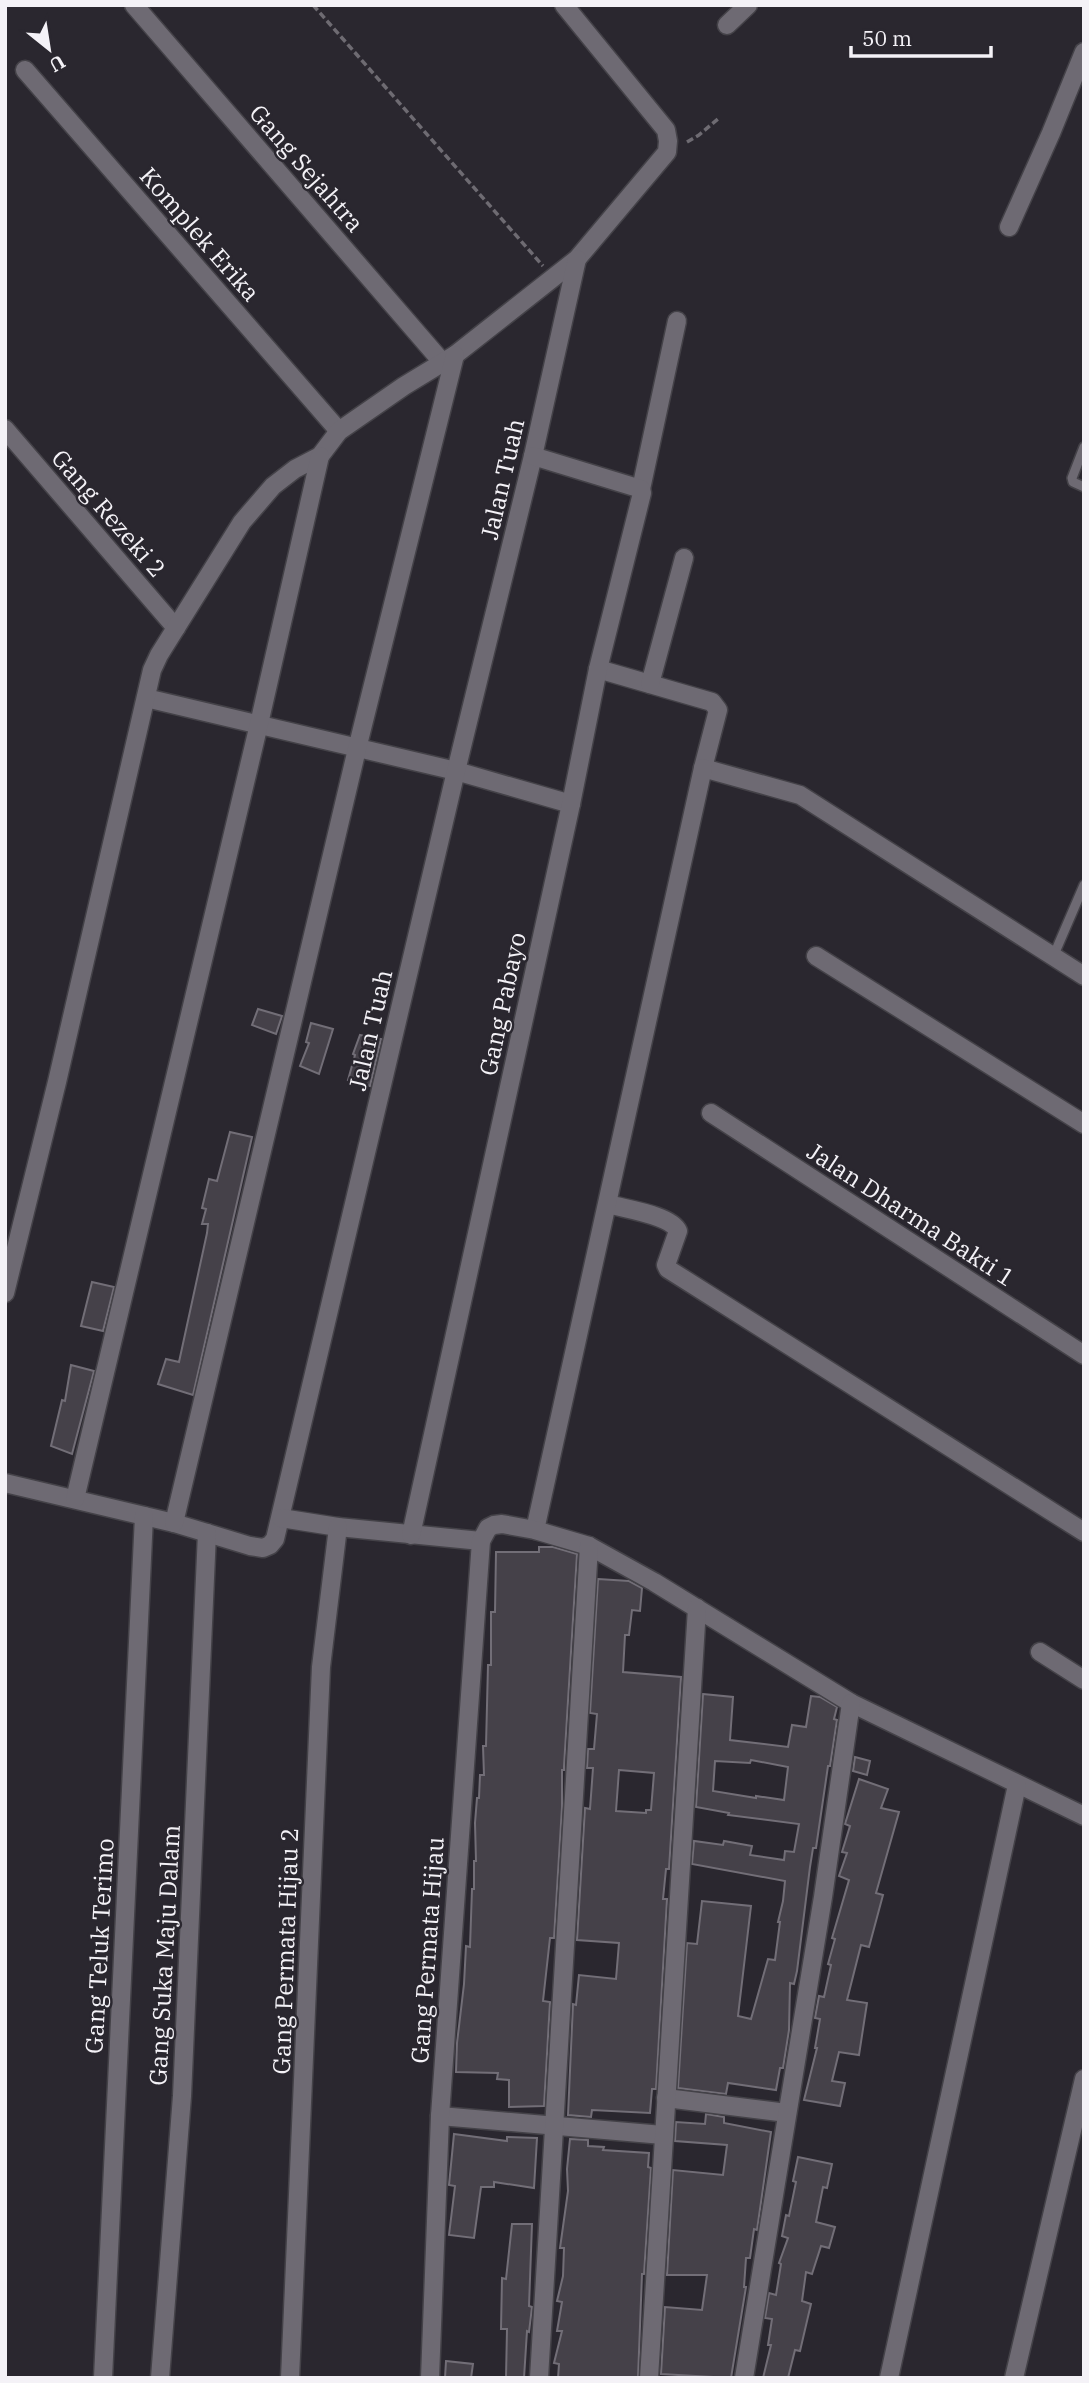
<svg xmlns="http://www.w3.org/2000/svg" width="1089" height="2383" font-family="'IBM Plex Serif',serif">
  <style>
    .building { fill: #454149; stroke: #726e77; stroke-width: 2; fill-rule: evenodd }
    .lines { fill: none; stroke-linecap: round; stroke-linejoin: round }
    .service-casing { stroke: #444248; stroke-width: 12 }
    .minor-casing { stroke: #444248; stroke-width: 21 }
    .path { stroke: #6e6b72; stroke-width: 3.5; stroke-dasharray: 7 3.5; stroke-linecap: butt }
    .service { stroke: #6e6a73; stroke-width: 9 }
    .minor { stroke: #6e6a73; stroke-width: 18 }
    .labels { text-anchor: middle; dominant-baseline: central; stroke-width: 5; stroke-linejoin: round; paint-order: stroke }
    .street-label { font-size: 24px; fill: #f4f2f7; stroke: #2a272f }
  </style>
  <rect width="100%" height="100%" fill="#2a272f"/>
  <g class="building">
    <polygon points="258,1009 282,1016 276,1034 252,1025"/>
    <polygon points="311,1023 333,1029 319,1074 300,1066 309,1043 306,1042"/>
    <polygon points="360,1035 381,1039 370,1086 348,1080 355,1055 353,1054"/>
    <polygon points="230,1132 252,1137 193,1395 158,1384 166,1359 179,1362 207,1233 208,1224 202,1224 206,1209 202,1208 209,1179 217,1181"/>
    <polygon points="92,1282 114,1287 103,1331 81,1326"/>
    <polygon points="71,1365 94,1371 72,1454 51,1446 62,1400 65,1401"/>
    <polygon points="539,1547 553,1547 577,1554 564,1766 564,1770 562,1770 562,1807 554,1938 550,1938 543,2001 550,2002 544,2106 509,2107 509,2080 497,2079 498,2073 456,2072 457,2043 464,1984 466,1946 470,1947 472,1889 474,1889 474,1861 476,1861 475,1823 477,1798 479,1798 480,1775 484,1775 483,1746 486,1746 488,1665 491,1665 491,1612 495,1612 496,1552 539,1552"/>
    <path d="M598 1579 629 1581 642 1588 640 1611 632 1610 629 1635H625L623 1672 681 1677 669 1869H666L663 1899H667L656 2089H652L650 2113 592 2110 591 2117 568 2115 573 2004 576 2005 579 1975 616 1979 619 1943 577 1940 585 1808 590 1809 593 1768H587L588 1749H594L597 1714 590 1713ZM619 1770 654 1773 651 1810H646V1813L616 1811Z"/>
    <path d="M703 1694 733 1697 730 1740 788 1747 792 1725 806 1727 811 1696 820 1697 837 1707 834 1719 837 1720 830 1766H828L816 1848H813L810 1867 797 1971 794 1984 790 1983 789 2030 783 2068H780L776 2090 728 2083 726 2094 678 2088 687 1943 697 1944 702 1901 751 1906 738 2016 751 2019 768 1959 775 1960 780 1922H778L783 1901 785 1881 692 1864 694 1841 723 1845 724 1841 752 1846 750 1855 784 1860 785 1851 794 1852 799 1824 728 1815 729 1813 696 1807ZM751 1760 788 1767 784 1800 756 1796V1798L713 1791 715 1761 750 1763Z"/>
    <polygon points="855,1757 870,1761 867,1775 853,1771"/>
    <polygon points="859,1779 888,1789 881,1808 899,1812 876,1893 883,1895 869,1947 861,1945 847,2000 867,2003 859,2055 839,2052 832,2081 845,2083 840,2106 804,2100 817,2048 815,2048 820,2019 815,2018 819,1996 824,1997 831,1965 828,1964 835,1939 832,1938 849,1880 839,1876 847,1853 842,1852 850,1826 845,1824"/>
    <polygon points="706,2114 724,2117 724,2123 771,2132 757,2230 754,2229 750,2258 746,2258 744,2287 746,2287 731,2378 661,2374 665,2307 702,2310 707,2275 667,2275 673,2170 723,2175 727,2145 675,2141 676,2122 705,2124"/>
    <polygon points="454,2134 507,2141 507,2137 537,2138 534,2188 494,2182 494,2187 481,2187 474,2238 449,2235 455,2186 449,2185"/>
    <polygon points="570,2139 588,2140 588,2146 604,2147 603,2150 649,2153 648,2167 651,2168 644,2274 642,2274 638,2378 558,2378 559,2364 554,2363 562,2331 557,2331 562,2302 557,2301 563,2276 564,2248 560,2248 568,2191 567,2169"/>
    <polygon points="798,2157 832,2164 827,2188 823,2187 816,2222 835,2227 829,2248 821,2246 812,2274 806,2272 802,2301 811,2304 800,2351 795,2350 788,2378 763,2378 771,2345 768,2345 772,2319 765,2318 769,2293 776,2295 781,2264 779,2263 788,2238 782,2236 786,2215 789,2216 796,2182 793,2181"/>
    <polygon points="512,2224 532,2224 529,2306 532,2307 529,2332 527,2331 524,2378 506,2378 507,2329 501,2329 502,2278 506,2279"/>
    <polygon points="446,2361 473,2364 471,2378 445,2378"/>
  </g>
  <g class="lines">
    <defs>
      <g id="service">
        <polyline points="1084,447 1072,478 1073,482 1084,487"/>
        <polyline points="1053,957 1084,885"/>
      </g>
      <g id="minor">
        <polyline points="134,5 443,363"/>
        <polyline points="727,25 748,5"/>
        <polyline points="25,70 339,431"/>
        <polyline points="1009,227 1051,133 1084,52"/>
        <polyline points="5,429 176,628"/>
        <polyline points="641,489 677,321"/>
        <polyline points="598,669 712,702 718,710 703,768 800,795 1084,976"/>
        <polyline points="650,684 684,558"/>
        <polyline points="146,698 456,771 571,804"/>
        <polyline points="816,956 1084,1124"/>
        <polyline points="711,1113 1084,1355"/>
        <path d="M608 1204C625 1209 671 1215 678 1231L666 1265 668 1269 1084 1532"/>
        <polyline points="5,1293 57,1082 152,670 159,655 242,522 273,486 295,469 320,456 339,431 404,386 455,355 577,259 667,152 668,141 666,130 564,5"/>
        <polyline points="5,1483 174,1523 250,1546 263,1548 270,1545 275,1539 456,771 533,456 577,259"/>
        <polyline points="75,1499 259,724 320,456"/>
        <polyline points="281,1518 338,1527 481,1541"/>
        <polyline points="174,1523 357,749 455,355"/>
        <polyline points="535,1530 703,768"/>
        <polyline points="411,1535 571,804 598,669 642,493 641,489 533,456"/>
        <polyline points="1040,1652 1084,1680"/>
        <polyline points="666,2098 787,2113"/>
        <polyline points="440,2116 663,2135"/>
        <polyline points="103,2378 144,1516"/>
        <polyline points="160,2378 182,2096 207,1533"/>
        <polyline points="290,2378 321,1667 338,1527"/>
        <polyline points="430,2378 440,2116 481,1541 488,1528 494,1525 502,1524 535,1530 589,1546 654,1582 851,1703 1084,1816"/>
        <polyline points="539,2378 589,1546"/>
        <polyline points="649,2378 697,1608"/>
        <polyline points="744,2378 823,1897 851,1703"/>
        <polyline points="889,2378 1017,1785"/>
        <polyline points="1014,2378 1084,2079"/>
      </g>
    </defs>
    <use href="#service" class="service-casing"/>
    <use href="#minor" class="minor-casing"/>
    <g class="path">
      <polyline points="313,5 543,266"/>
      <polyline points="687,142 699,135 719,118"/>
    </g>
    <use href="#service" class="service"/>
    <use href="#minor" class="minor"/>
  </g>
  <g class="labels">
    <g class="street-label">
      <text transform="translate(307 168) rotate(49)">Gang Sejahtra</text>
      <text transform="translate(200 234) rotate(49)">Komplek Erika</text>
      <text transform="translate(502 479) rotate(-77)">Jalan Tuah</text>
      <text transform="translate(109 513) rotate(49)">Gang Rezeki 2</text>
      <text transform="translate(502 1004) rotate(-78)">Gang Pabayo</text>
      <text transform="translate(370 1030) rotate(-77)">Jalan Tuah</text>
      <text transform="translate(911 1214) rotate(33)">Jalan Dharma Bakti 1</text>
      <text transform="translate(99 1946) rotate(-87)">Gang Teluk Terimo</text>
      <text transform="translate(427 1950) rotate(-86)">Gang Permata Hijau</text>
      <text transform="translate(285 1951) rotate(-88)">Gang Permata Hijau 2</text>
      <text transform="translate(164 1955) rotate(-87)">Gang Suka Maju Dalam</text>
    </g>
  </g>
  <rect width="1089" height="2383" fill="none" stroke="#f4f2f7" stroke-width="14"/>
  <g transform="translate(49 49) rotate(150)" stroke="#2a272f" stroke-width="5" paint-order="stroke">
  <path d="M0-5L12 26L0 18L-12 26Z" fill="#f4f2f7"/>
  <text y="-10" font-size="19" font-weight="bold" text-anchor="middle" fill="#f4f2f7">U</text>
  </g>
  <path d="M851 46v10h140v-10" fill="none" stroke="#f4f2f7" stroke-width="3.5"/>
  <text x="862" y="46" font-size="21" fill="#f4f2f7" stroke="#2a272f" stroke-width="5" paint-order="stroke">50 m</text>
</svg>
